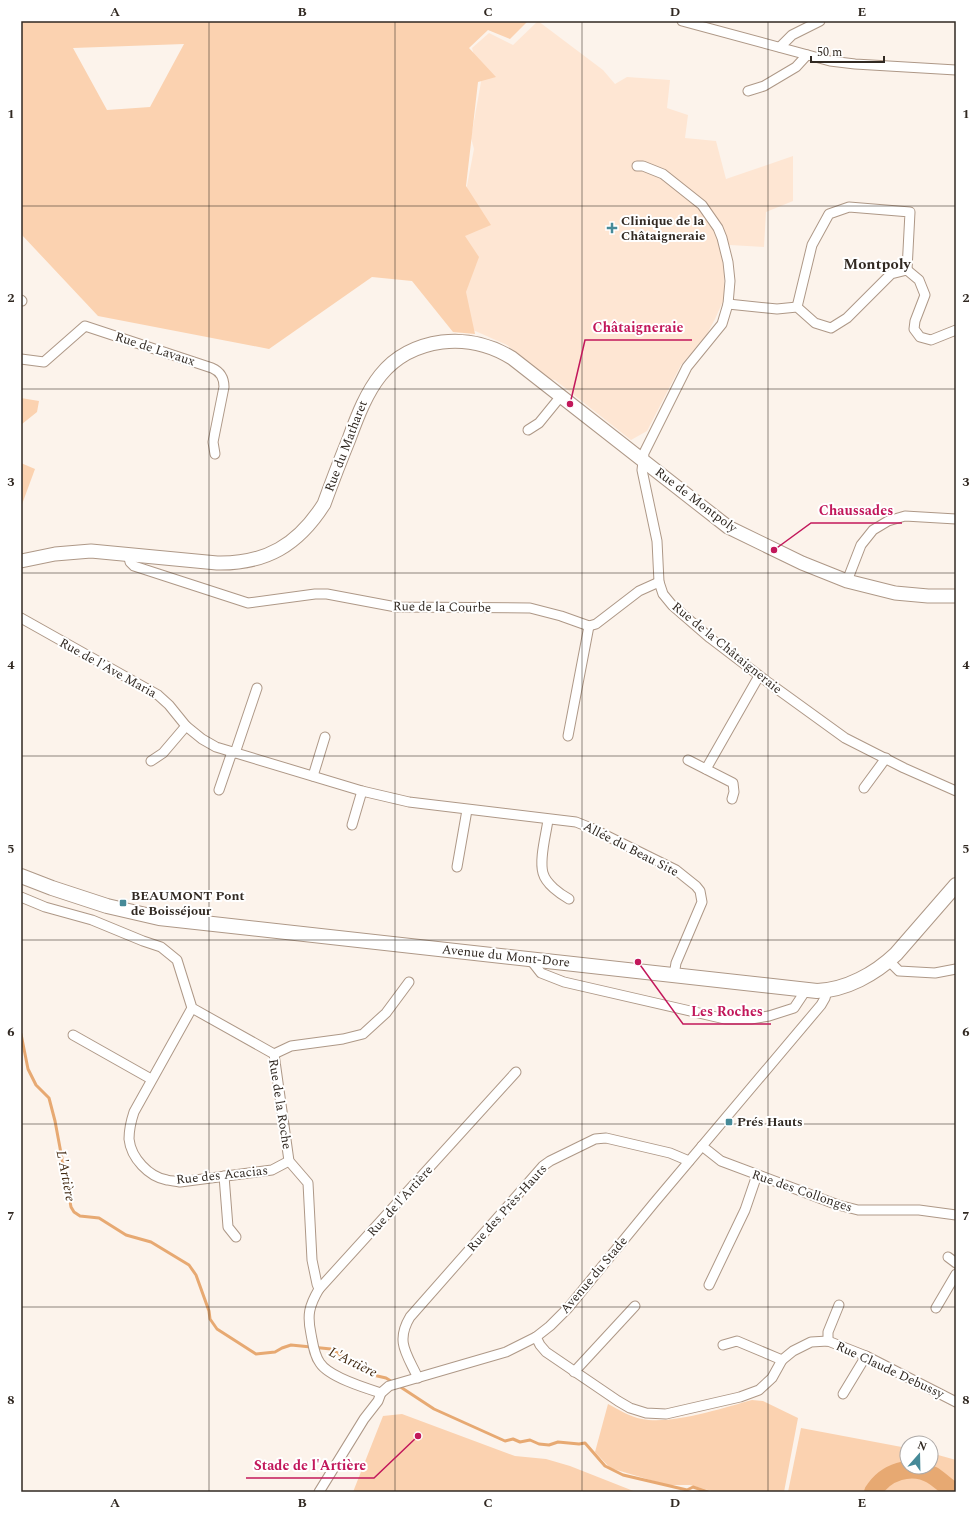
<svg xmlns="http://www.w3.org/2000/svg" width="977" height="1513" font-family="Spectral,serif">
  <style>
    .built { fill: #fee6d3 }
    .green { fill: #fbd2b0; fill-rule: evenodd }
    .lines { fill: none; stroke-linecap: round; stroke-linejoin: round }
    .stream { stroke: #e7a972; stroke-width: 3 }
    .river { stroke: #e7a972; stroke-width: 18 }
    .street-casing { stroke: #ae9887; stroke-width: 11 }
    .secondary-casing { stroke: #ae9887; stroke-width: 15 }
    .primary-casing { stroke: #ae9887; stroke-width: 16 }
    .street { stroke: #fff; stroke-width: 9 }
    .secondary { stroke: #fff; stroke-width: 13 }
    .primary { stroke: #fff; stroke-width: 14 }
    .grid { fill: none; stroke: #312922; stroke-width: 1; stroke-opacity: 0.55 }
    .poi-dot { fill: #468a98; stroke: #fff; stroke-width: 1.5 }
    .labels { text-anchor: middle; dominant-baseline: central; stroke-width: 4; stroke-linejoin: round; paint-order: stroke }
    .poi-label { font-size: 13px; font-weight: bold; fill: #312922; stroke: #fff; text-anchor: start }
    .street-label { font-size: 13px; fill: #312922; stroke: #fff }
    .water-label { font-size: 14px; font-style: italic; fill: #412810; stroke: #fff }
    .quarter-label { font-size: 15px; font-weight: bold; fill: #312922; stroke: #fff }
    .leader { fill: none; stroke: #c2185b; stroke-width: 1.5 }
    .callout-dot { fill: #c2185b; stroke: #fff; stroke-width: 1.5 }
    .callout-label { font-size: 14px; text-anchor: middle; font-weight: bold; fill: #c2185b; stroke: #fff; stroke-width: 4; stroke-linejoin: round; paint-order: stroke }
    .neatline { fill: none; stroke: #312922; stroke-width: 1.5 }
    .grid-label { font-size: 13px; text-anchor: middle; font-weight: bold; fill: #312922 }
  </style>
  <rect width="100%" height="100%" fill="#fcf3eb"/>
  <polygon class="built" points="538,21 603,70 615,84 627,77 670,80 667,108 688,115 685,138 716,141 726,179 793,156 793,201 766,212 764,247 730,245 721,251 724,272 724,299 715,319 706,336 681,365 647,431 631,440 555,380 548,379 507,345 473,330 451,270 474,149 471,138 481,82 472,48 489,33 513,45"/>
  <g class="green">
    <path d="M21 21H528L510 39 488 30 469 48 496 77 478 82 466 186 491 225 465 236 479 257 466 292 475 334 453 332 412 281 372 277 269 349 98 316 21 234ZM184 44 150 107 107 110 73 48Z"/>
    <polygon points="21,398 39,401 37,412 22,424 21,429"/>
    <polygon points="21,463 35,469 21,507"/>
    <path d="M752 1400 763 1401 798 1418 784 1492H715L690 1485H667L610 1468 595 1452 608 1404C618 1409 630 1417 642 1419 671 1425 723 1408 752 1400Z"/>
    <polygon points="402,1414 515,1456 546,1459 570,1466 636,1492 353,1492 383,1416"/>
    <polygon points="801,1428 907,1448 907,1467 931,1467 931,1453 956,1460 956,1492 788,1492"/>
  </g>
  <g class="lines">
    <g class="stream">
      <polyline points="21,1034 28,1069 36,1085 49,1098 55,1121 71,1207 74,1212 80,1216 99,1218 126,1235 151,1242 189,1265 196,1275 209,1311 210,1319 217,1329 256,1354 275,1352 282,1348 291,1345 331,1349 373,1375 386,1378 394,1383"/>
      <polyline points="399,1386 434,1409 505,1441 513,1439 520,1442 530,1440 539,1444 549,1445 558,1442 579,1444 585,1443 605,1466 623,1475 687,1490 693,1487 708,1492"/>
    </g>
    <path class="river" d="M873 1492C885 1472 911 1463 932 1475 940 1480 947 1487 955 1492"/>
    <defs>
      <g id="street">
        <polyline points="682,21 830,61 855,64 956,70"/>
        <polyline points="780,47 792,35 820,21"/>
        <polyline points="748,91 764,86 796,67 807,55"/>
        <polyline points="637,166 643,166 663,174 702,205 718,228 722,238 728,262 730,281 728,304 722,324 687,367 644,453 642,470 657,541 659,582 663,594 672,605 710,638 769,683 845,738 904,768 956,791"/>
        <polyline points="21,300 22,301"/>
        <polyline points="728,304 777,309 797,307 815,323 831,328 847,318 891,274 907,270 919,280 925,295 915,321 914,329 920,337 931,340 956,330"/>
        <polyline points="797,307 812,245 829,214 849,207 910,212 907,270"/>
        <path d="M21 359 44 362 85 326 212 368C221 372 224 378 224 387L213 442 215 454"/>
        <polyline points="528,430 539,423 561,396"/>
        <polyline points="128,554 130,562 134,566 248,603 315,594 327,594 396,607 530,608 561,616 589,626 596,624 639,591 659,582"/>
        <polyline points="847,581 861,545 873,530 888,521 905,516 956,519"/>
        <polyline points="21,618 158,695 169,705 186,726 163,753 151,761"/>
        <polyline points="186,726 202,739 216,747 362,791 409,802 576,822 591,828 676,870 696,886 700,891 702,902 676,963 674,975"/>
        <polyline points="568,736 589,626"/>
        <polyline points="235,753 257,688"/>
        <polyline points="688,760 733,783 734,792 732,799"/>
        <polyline points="706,769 759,676"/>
        <polyline points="313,776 325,737"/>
        <polyline points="864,788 886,758"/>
        <polyline points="219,790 232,752"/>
        <path d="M548 820C546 835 539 859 543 873 546 884 560 894 569 899"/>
        <polyline points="352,825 362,791"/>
        <polyline points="457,867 467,810"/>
        <polyline points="21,897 45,907 92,920 143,941 161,947 177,960 192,1008 274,1054 289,1161 308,1183 312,1260 317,1284 319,1289"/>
        <polyline points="530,959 541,973 564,982 725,1019 751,1019 769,1016 794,1008 806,990"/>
        <polyline points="889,961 899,971 935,973 956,969"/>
        <path d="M192 1008 134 1112C131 1121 129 1130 129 1139 131 1158 149 1177 167 1180 171 1181 175 1181 180 1182L272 1170 289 1161"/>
        <polyline points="73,1035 151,1079"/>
        <polyline points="274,1054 291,1046 343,1039 363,1034 386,1013 409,982"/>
        <polyline points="702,1146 721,1161 838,1205 858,1210 919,1210 956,1215"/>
        <polyline points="224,1176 228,1227 236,1237"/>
        <polyline points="948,1257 956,1263"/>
        <polyline points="709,1285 745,1210 757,1175"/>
        <polyline points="936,1308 956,1274"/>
        <polyline points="536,1337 540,1345 546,1352 618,1401 630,1408 646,1413 666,1414 740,1397 759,1390 772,1378 782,1360 793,1351 811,1342 828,1341 866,1356 956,1402"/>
        <polyline points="828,1341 828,1332 839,1305"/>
        <polyline points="723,1345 737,1341 782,1360"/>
        <polyline points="574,1372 635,1306"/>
        <path d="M418 1378C407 1354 395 1342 410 1317L543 1166 550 1161 595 1139 606 1138 670 1153 689 1161"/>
        <path d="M381 1393C365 1388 329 1377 320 1363 314 1355 313 1344 311 1334 307 1315 309 1306 319 1289L516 1072"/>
        <polyline points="843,1394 866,1356"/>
        <polyline points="319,1492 364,1419 378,1401 381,1393 389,1386 506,1352 536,1337 550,1326 568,1308 654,1203 821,1005 825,998 827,991"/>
      </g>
      <path id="secondary" d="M21 561 55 554 91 551 217 563C266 564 298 545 324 504 332 482 340 461 349 439 367 390 384 350 442 342 467 339 491 345 512 358L728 527 802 563 847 581 895 593 928 596H956"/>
      <path id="primary" d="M21 876 52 888 107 906 159 918 817 991C846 990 875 974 896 954L956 885"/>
    </defs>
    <use href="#street" class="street-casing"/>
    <use href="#secondary" class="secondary-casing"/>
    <use href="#primary" class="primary-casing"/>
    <use href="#street" class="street"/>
    <use href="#secondary" class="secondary"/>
    <use href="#primary" class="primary"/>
  </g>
  <path class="grid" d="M209 21V1492M395 21V1492M582 21V1492M768 21V1492M21 206H956M21 389H956M21 573H956M21 756H956M21 940H956M21 1124H956M21 1307H956"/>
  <g class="poi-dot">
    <path d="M610 222h4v4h4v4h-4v4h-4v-4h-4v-4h4z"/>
    <rect x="119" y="899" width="8" height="8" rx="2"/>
    <rect x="725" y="1118" width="8" height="8" rx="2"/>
  </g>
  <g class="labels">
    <g class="poi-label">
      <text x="621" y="221">Clinique de la<tspan x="621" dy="15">Châtaigneraie</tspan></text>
      <text x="131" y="896">BEAUMONT Pont<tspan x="131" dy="15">de Boisséjour</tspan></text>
      <text x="737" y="1122">Prés Hauts</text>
    </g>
    <g class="street-label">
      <text transform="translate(155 349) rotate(18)">Rue de Lavaux</text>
      <text transform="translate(346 446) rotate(-69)">Rue du Matharet</text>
      <text transform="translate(696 500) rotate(37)">Rue de Montpoly</text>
      <text transform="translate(442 607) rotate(1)">Rue de la Courbe</text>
      <text transform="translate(727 648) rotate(39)">Rue de la Châtaigneraie</text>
      <text transform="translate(108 668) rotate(29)">Rue de l'Ave Maria</text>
      <text transform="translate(631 849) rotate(27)">Allée du Beau Site</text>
      <text transform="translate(506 956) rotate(6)">Avenue du Mont-Dore</text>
      <text transform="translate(280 1104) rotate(81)">Rue de la Roche</text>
      <text transform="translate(222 1175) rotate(-6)">Rue des Acacias</text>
      <text transform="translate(802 1191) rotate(19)">Rue des Collonges</text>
      <text transform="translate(400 1201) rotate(-48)">Rue de l'Artière</text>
      <text transform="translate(507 1208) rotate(-48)">Rue des Près-Hauts</text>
      <text transform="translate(594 1275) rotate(-50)">Avenue du Stade</text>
      <text transform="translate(890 1370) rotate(25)">Rue Claude Debussy</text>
    </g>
    <g class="water-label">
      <text transform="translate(66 1176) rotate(79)">L'Artière</text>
      <text transform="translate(353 1362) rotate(26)">L'Artière</text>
    </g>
    <g class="quarter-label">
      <text x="877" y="264">Montpoly</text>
    </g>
  </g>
  <path class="leader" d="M570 404L585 340H692M774 550L811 523H902M638 962L683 1024H771M418 1436L374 1478H246"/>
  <g class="callout-dot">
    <circle cx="570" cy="404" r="4"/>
    <circle cx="774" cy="550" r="4"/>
    <circle cx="638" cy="962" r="4"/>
    <circle cx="418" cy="1436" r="4"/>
  </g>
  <g class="callout-label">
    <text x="638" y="332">Châtaigneraie</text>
    <text x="856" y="515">Chaussades</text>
    <text x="727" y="1016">Les Roches</text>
    <text x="310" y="1470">Stade de l'Artière</text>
  </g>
  <rect width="977" height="1513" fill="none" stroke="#ffffff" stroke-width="44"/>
  <g transform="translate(919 1455) rotate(20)"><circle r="19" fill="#ffffff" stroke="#ada9a7"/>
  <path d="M0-3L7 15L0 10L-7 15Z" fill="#468a98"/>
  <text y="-6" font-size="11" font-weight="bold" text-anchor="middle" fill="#312922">N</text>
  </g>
  <path d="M811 56v6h73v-6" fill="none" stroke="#312922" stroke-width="2"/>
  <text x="817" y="56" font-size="12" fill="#312922" stroke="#ffffff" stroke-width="3" paint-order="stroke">50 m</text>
  <rect x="22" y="22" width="933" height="1469" class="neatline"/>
  <g class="grid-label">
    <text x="115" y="16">A</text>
    <text x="302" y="16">B</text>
    <text x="488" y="16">C</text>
    <text x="675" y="16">D</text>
    <text x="862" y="16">E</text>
    <text x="11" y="118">1</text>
    <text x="966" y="118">1</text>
    <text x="11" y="302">2</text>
    <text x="966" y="302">2</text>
    <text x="11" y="486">3</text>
    <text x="966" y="486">3</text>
    <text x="11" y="669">4</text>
    <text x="966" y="669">4</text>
    <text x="11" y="853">5</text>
    <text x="966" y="853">5</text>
    <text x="11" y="1036">6</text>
    <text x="966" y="1036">6</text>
    <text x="11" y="1220">7</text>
    <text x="966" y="1220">7</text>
    <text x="11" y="1404">8</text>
    <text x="966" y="1404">8</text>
    <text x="115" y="1507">A</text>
    <text x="302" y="1507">B</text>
    <text x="488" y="1507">C</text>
    <text x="675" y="1507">D</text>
    <text x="862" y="1507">E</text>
  </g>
</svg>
